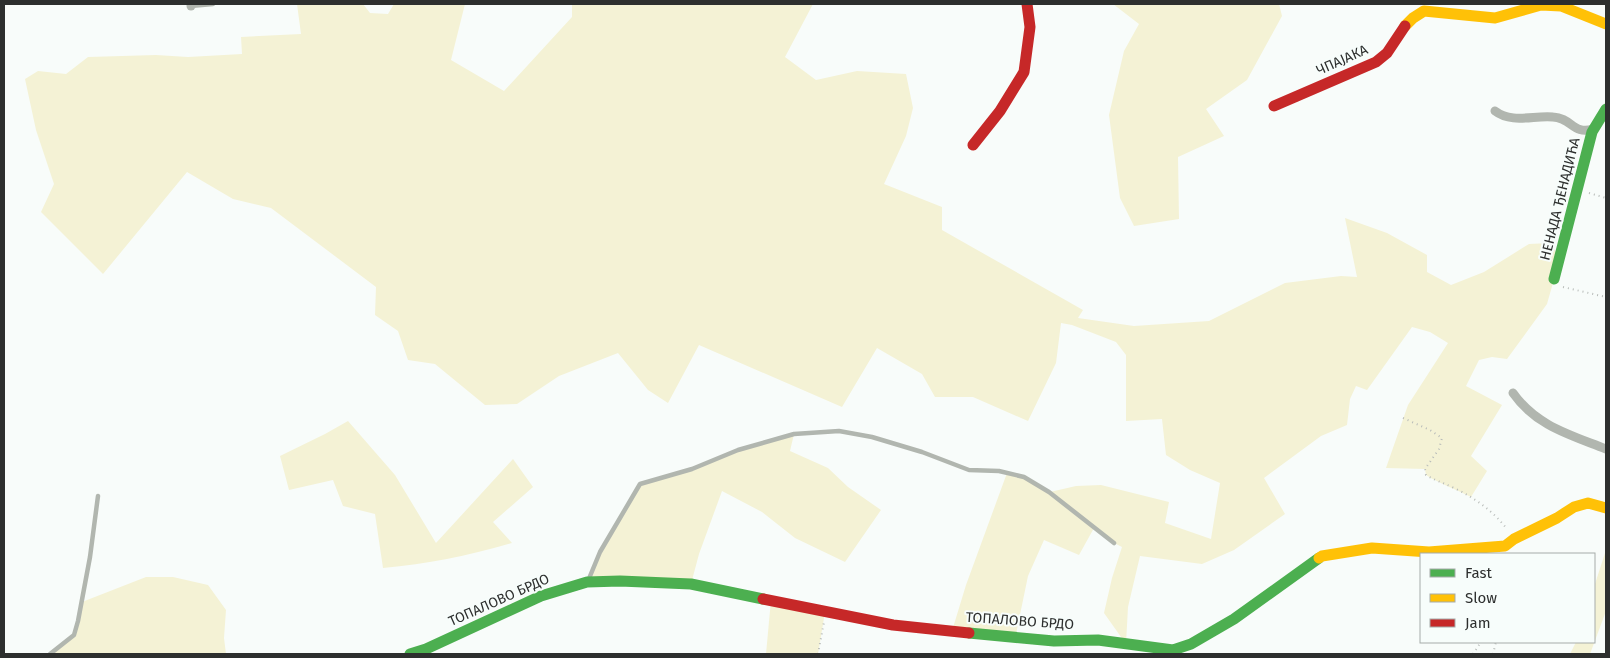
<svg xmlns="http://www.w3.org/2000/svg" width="1610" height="658" font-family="'Fira Sans',sans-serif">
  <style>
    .green { fill: #f4f2d5 }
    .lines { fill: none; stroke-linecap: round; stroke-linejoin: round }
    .path { stroke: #b8bcb9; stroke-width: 2; stroke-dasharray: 1 4; stroke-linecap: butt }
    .lane { stroke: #b1b6af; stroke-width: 4.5 }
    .street { stroke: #b1b6af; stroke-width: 9 }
    .fast { stroke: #4caf50; stroke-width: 11 }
    .slow { stroke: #ffc107; stroke-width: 11 }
    .jam { stroke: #c62828; stroke-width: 11 }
    .labels { text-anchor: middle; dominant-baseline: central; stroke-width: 4; stroke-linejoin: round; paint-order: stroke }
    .street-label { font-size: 14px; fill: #2d2f2e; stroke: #f7fdfb }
  </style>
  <rect width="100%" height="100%" fill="#f8fcfa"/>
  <g class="green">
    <path d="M297 4H363L370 13 388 14 394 4H465L451 60 504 91 572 17V4H813L785 57 816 80 857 71 906 74 913 108 906 136 884 184 942 207V230L1083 310 1078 318 1134 326 1209 321 1285 283 1341 276 1357 277 1345 218 1387 233 1427 255V272L1451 285 1484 272 1529 244 1550 243 1560 258 1547 304 1507 359 1492 357 1479 360 1466 386 1502 405 1471 456 1487 471 1471 497C1456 489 1440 484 1426 475L1425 469 1386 468 1408 405 1448 343 1430 332 1412 327 1367 390 1356 386 1350 399 1347 425 1321 436 1264 478 1285 514 1234 550 1202 564 1140 556 1128 607 1126 644 1104 613 1112 578 1122 547 1114 543 1094 528 1079 555 1044 540 1028 576 1016 634 952 631 966 585 1007 473 1024 477 1050 492 1076 486 1101 485 1169 502 1165 523 1211 539 1220 483 1190 470 1166 455 1162 419 1126 421V355L1116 342 1072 325 1061 323 1056 363 1028 421 973 397H935L922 374 877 348 842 407 699 345 668 403 648 390 618 353 559 376 517 404 485 405 435 364 408 360 398 331 375 315 376 287 271 208 233 199 187 172 103 274 41 212 54 184 36 130 25 79 38 71 66 74 88 57 156 55 188 57 242 54 241 37 301 34Z"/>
    <polygon points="1113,4 1279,4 1282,16 1247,80 1206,109 1224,136 1178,157 1179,219 1134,226 1120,198 1109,115 1124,51 1139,24"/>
    <path d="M348 421 395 475 436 543 513 459 533 487 493 522 512 543C468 556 428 564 383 568L375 514 343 506 333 480 289 490 280 456 325 434Z"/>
    <polygon points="794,434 790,451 828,468 848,487 881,510 845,562 795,538 762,512 722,491 699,554 691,584 587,582 600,552 640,484 691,469 738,450"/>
    <polygon points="1606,550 1606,611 1590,654 1570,654 1576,642 1594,642 1594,587"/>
    <polygon points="146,577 173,577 208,585 226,610 224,638 226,654 50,654 74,635 82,602"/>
    <polygon points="771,600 825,612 818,654 766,654"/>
  </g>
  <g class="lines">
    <g class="path">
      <polyline points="1589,193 1606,198"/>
      <polyline points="1563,287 1606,297"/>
      <path d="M1403 418 1430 430 1442 438 1439 449 1425 469 1426 475C1436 481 1444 483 1454 488 1475 498 1493 511 1507 529"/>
      <polyline points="818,654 824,622"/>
      <polyline points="1473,654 1481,642"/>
      <polyline points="1493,654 1496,642"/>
    </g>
    <g class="lane">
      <polyline points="191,6 213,4"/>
      <polyline points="588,581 600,552 640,484 692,469 738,450 794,434 839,431 872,437 922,452 969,470 999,471 1024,477 1049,492 1114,543"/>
      <polyline points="50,654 74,635 78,621 90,557 98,496"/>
    </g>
    <g class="street">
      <polyline points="191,6 191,4"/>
      <path d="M1495 111C1512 124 1534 115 1553 117 1572 118 1573 135 1593 129"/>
      <path d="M1513 393C1536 426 1571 435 1606 449"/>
    </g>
    <g class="fast">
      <polyline points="1554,279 1592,132 1606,109"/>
      <polyline points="969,633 1054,641 1098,640 1173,650 1191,644 1234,619 1319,558"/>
      <polyline points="410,654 426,649 541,596 587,582 620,581 691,584 763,599"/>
    </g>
    <g class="slow">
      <polyline points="1405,26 1413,18 1424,11 1495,18 1541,5 1561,6 1606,24"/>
      <polyline points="1319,558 1322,556 1372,548 1429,552 1505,546 1514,539 1557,518 1574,507 1588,503 1606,508"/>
    </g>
    <g class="jam">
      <polyline points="1274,106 1376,62 1387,53 1405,26"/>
      <polyline points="973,145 1000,111 1024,72 1030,27 1027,4"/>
      <polyline points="763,599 893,625 969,633"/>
    </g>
  </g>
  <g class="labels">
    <g class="street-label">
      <text transform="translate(1342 60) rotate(-24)">ЧПАЈАКА</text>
      <text transform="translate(1560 199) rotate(-76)">НЕНАДА ЂЕНАДИЋА</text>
      <text transform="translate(499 600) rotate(-24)">ТОПАЛОВО БРДО</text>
      <text transform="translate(1020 621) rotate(4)">ТОПАЛОВО БРДО</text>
    </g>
  </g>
  <rect width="1610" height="658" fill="none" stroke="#2d2f2e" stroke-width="10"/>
  <rect x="1420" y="553" width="175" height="90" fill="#f7fdfb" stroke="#a6aba9"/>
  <rect x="1430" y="569" width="25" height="8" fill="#4caf50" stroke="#a6aba9"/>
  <text x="1465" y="578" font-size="15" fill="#2d2f2e">Fast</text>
  <rect x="1430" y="594" width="25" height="8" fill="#ffc107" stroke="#a6aba9"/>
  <text x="1465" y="603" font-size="15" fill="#2d2f2e">Slow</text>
  <rect x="1430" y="619" width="25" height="8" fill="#c62828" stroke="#a6aba9"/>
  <text x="1465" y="628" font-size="15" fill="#2d2f2e">Jam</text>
</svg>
